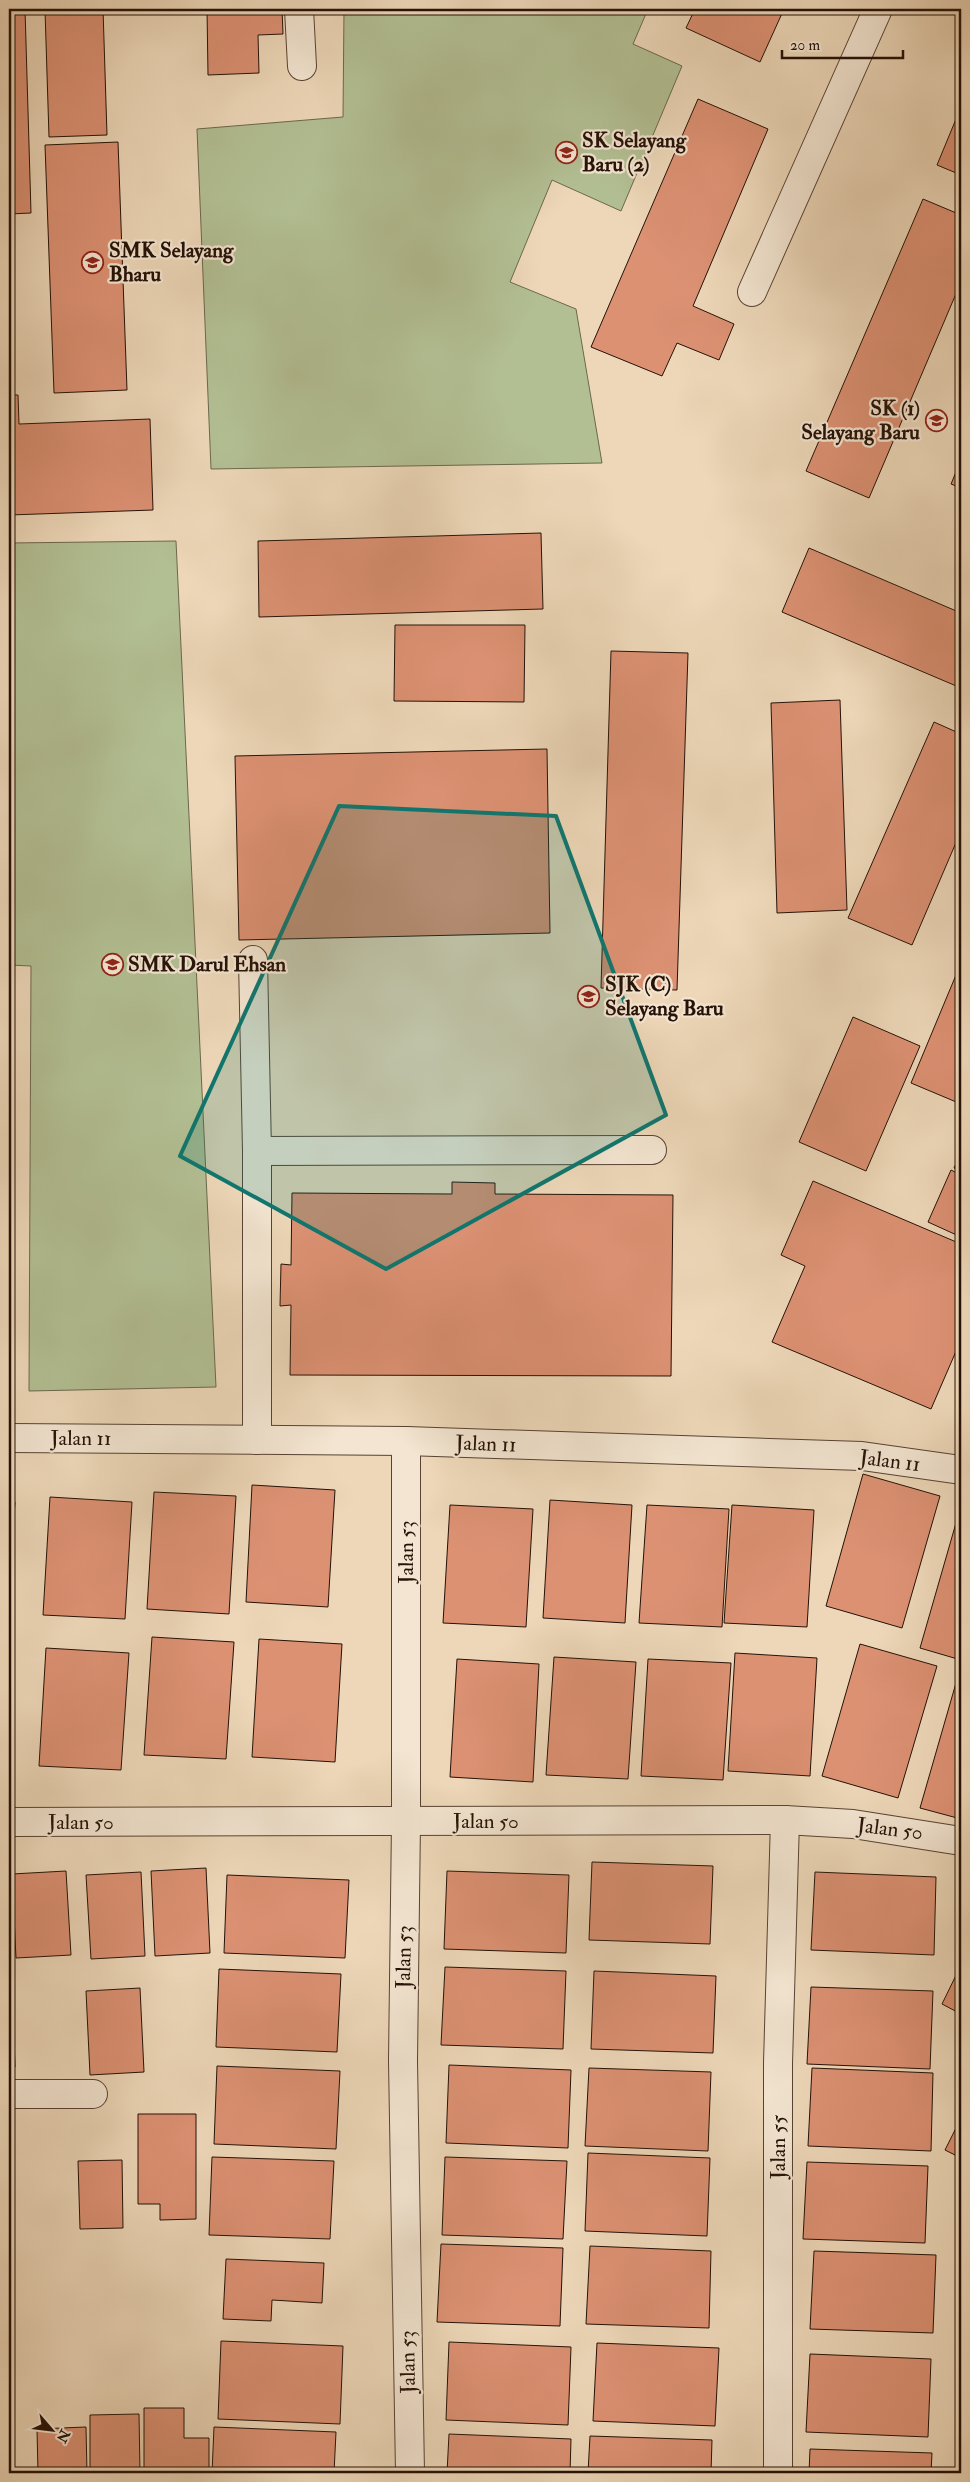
<svg xmlns="http://www.w3.org/2000/svg" width="970" height="2482" font-family="'IM FELL Double Pica',serif">
  <style>
    .green { fill: #b2bf93; stroke: #6c684d }
    .building { fill: #dc9173; stroke: #251107 }
    .lines { fill: none; stroke-linecap: round; stroke-linejoin: round }
    .minor-casing { stroke: #574233; stroke-width: 30 }
    .minor { stroke: #f3e5d1; stroke-width: 28 }
    .marked { fill: #0f766e; fill-opacity: 0.2; stroke: #0f766e; stroke-width: 4; stroke-linejoin: round }
    .labels { text-anchor: middle; dominant-baseline: central; stroke-width: 4.5; stroke-linejoin: round; paint-order: stroke }
    .poi-label { font-size: 21px; font-weight: bold; fill: #251107; stroke: #f3e5d1; text-anchor: start }
    .street-label { font-size: 21px; fill: #251107; stroke: #f3e5d1 }
  </style>
  <rect width="100%" height="100%" fill="#edd7b8"/>
  <filter id="stains"><feTurbulence type="fractalNoise" baseFrequency=".004" numOctaves="4"/><feColorMatrix values="0 0 0 0 .2 0 0 0 0 .09 0 0 0 0 .02 0 0 0 .5 -.17"/></filter>
  <radialGradient id="worn" r=".72"><stop offset=".6" stop-color="#630" stop-opacity="0"/><stop offset="1" stop-color="#630" stop-opacity=".3"/></radialGradient>
  <g class="green">
    <polygon points="344,9 648,9 633,44 682,66 621,211 552,180 510,282 576,309 602,463 211,469 197,129 343,117"/>
    <polygon points="176,541 216,1387 29,1391 31,966 9,965 9,543"/>
  </g>
  <g class="building">
    <polygon points="9,9 25,9 31,213 9,214"/>
    <polygon points="103,9 107,135 49,137 45,10"/>
    <polygon points="207,9 282,9 283,34 258,35 259,73 208,75"/>
    <polygon points="695,9 784,9 760,62 686,28"/>
    <polygon points="698,99 768,129 693,306 734,324 719,360 677,343 662,376 591,347"/>
    <polygon points="961,107 961,175 937,165"/>
    <polygon points="118,142 127,390 54,393 45,145"/>
    <polygon points="923,199 961,215 961,282 869,498 806,471"/>
    <polygon points="9,395 18,395 19,424 150,419 153,510 9,515"/>
    <polygon points="961,460 961,488 951,484"/>
    <polygon points="541,533 543,609 259,617 258,541"/>
    <polygon points="809,548 961,613 961,688 782,612"/>
    <polygon points="395,625 525,625 524,702 394,701"/>
    <polygon points="611,651 688,653 677,990 601,988"/>
    <polygon points="840,700 847,910 777,913 771,703"/>
    <polygon points="934,722 961,734 961,831 912,945 848,918"/>
    <polygon points="547,749 550,933 239,940 235,756"/>
    <polygon points="961,963 961,1104 911,1083"/>
    <polygon points="853,1017 920,1046 866,1171 799,1142"/>
    <polygon points="961,1152 961,1171 954,1168"/>
    <polygon points="951,1170 961,1175 961,1237 928,1222"/>
    <polygon points="813,1181 961,1244 961,1350 957,1349 931,1409 772,1342 805,1266 781,1255"/>
    <polygon points="452,1182 495,1183 495,1194 673,1195 671,1376 290,1375 291,1305 280,1306 281,1264 291,1265 292,1193 452,1194"/>
    <polygon points="863,1474 940,1496 902,1628 826,1606"/>
    <polygon points="252,1485 335,1490 328,1607 246,1602"/>
    <polygon points="154,1492 236,1496 229,1614 147,1609"/>
    <polygon points="50,1497 132,1502 125,1619 43,1615"/>
    <polygon points="550,1500 632,1505 625,1623 543,1618"/>
    <polygon points="9,1502 15,1502 9,1595"/>
    <polygon points="450,1505 533,1509 526,1627 443,1623"/>
    <polygon points="647,1505 729,1509 722,1627 639,1623"/>
    <polygon points="732,1505 814,1510 807,1627 724,1623"/>
    <polygon points="958,1516 961,1517 961,1660 920,1648"/>
    <polygon points="152,1637 234,1642 226,1759 144,1755"/>
    <polygon points="259,1639 342,1644 335,1762 252,1757"/>
    <polygon points="860,1644 937,1666 898,1798 822,1776"/>
    <polygon points="46,1648 129,1653 121,1770 39,1766"/>
    <polygon points="735,1653 817,1658 810,1776 728,1771"/>
    <polygon points="554,1657 636,1662 628,1779 546,1775"/>
    <polygon points="457,1659 539,1664 533,1782 450,1777"/>
    <polygon points="648,1659 731,1663 723,1780 641,1776"/>
    <polygon points="958,1676 961,1677 961,1819 920,1808"/>
    <polygon points="592,1862 713,1866 710,1944 589,1940"/>
    <polygon points="206,1868 210,1953 155,1956 151,1871"/>
    <polygon points="66,1871 71,1955 16,1958 12,1874"/>
    <polygon points="447,1871 569,1875 566,1953 444,1949"/>
    <polygon points="141,1872 145,1956 91,1959 86,1875"/>
    <polygon points="815,1872 936,1877 934,1955 811,1950"/>
    <polygon points="227,1875 349,1880 345,1958 224,1953"/>
    <polygon points="961,1965 961,2014 942,2004"/>
    <polygon points="445,1967 566,1971 563,2049 441,2045"/>
    <polygon points="219,1969 341,1974 337,2052 216,2047"/>
    <polygon points="594,1971 716,1976 713,2053 591,2049"/>
    <polygon points="9,1983 12,1983 15,2067 9,2067"/>
    <polygon points="811,1987 933,1991 930,2069 807,2064"/>
    <polygon points="140,1988 144,2072 90,2075 86,1991"/>
    <polygon points="449,2065 571,2070 568,2148 446,2143"/>
    <polygon points="217,2066 340,2071 336,2149 214,2144"/>
    <polygon points="589,2068 711,2072 708,2151 585,2146"/>
    <polygon points="812,2068 933,2073 931,2151 808,2146"/>
    <polygon points="138,2114 196,2114 196,2219 160,2220 160,2204 138,2204"/>
    <polygon points="961,2118 961,2158 945,2150"/>
    <polygon points="588,2153 710,2158 707,2236 585,2231"/>
    <polygon points="212,2157 334,2161 330,2239 209,2235"/>
    <polygon points="445,2157 567,2161 563,2239 442,2235"/>
    <polygon points="122,2160 123,2228 80,2229 78,2161"/>
    <polygon points="807,2162 928,2166 925,2243 803,2239"/>
    <polygon points="441,2244 563,2248 560,2326 437,2322"/>
    <polygon points="590,2246 711,2251 709,2328 586,2324"/>
    <polygon points="814,2251 936,2255 933,2333 810,2329"/>
    <polygon points="226,2259 324,2263 322,2303 272,2300 271,2321 223,2319"/>
    <polygon points="221,2341 343,2346 340,2424 218,2419"/>
    <polygon points="449,2342 571,2347 568,2425 446,2420"/>
    <polygon points="597,2343 719,2348 715,2426 593,2421"/>
    <polygon points="810,2354 931,2359 928,2437 806,2432"/>
    <polygon points="144,2408 184,2408 184,2438 209,2438 209,2473 144,2473"/>
    <polygon points="139,2414 140,2473 90,2473 90,2415"/>
    <polygon points="86,2427 87,2473 38,2473 37,2429"/>
    <polygon points="214,2427 336,2432 334,2473 212,2473"/>
    <polygon points="449,2434 571,2439 570,2473 447,2473"/>
    <polygon points="590,2436 712,2440 711,2473 588,2473"/>
    <polygon points="810,2449 932,2453 931,2473 809,2473"/>
  </g>
  <g class="lines">
    <defs>
      <g id="minor">
        <polyline points="299,9 302,66"/>
        <polyline points="752,292 878,9"/>
        <polyline points="253,960 257,1151 257,1440"/>
        <polyline points="257,1151 652,1150"/>
        <polyline points="9,1438 406,1441 862,1456 961,1470"/>
        <polyline points="406,1441 406,1821 403,2061 410,2473"/>
        <polyline points="9,1822 785,1820 853,1824 961,1841"/>
        <polyline points="9,2094 93,2094"/>
        <polyline points="778,2473 778,2063 785,1820"/>
      </g>
    </defs>
    <use href="#minor" class="minor-casing"/>
    <use href="#minor" class="minor"/>
  </g>
  <path class="marked" d="M339 806 556 816 666 1115 386 1269 180 1156Z"/>
  <defs>
    <symbol id="school-ring" viewBox="-11 -11 22 22"><circle r="9.5" fill="#f3e5d1" stroke="#8f2418" stroke-width="1.5"/><path d="M0-5L7-2L0 1L-7-2ZM-4 1L0 2.5L4 1V4Q0 6-4 4Z" fill="#8f2418"/></symbol>
  </defs>
  <g fill-rule="evenodd">
    <use href="#school-ring" x="554" y="140" width="25" height="25"/>
    <use href="#school-ring" x="80" y="250" width="25" height="25"/>
    <use href="#school-ring" x="924" y="408" width="25" height="25"/>
    <use href="#school-ring" x="100" y="952" width="25" height="25"/>
    <use href="#school-ring" x="576" y="984" width="25" height="25"/>
  </g>
  <g class="labels">
    <g class="poi-label">
      <text x="582" y="140">SK Selayang<tspan x="582" dy="24">Baru (2)</tspan></text>
      <text x="109" y="250">SMK Selayang<tspan x="109" dy="24">Bharu</tspan></text>
      <text x="920" y="408" text-anchor="end">SK (1)<tspan x="920" dy="24">Selayang Baru</tspan></text>
      <text x="128" y="964">SMK Darul Ehsan</text>
      <text x="605" y="984">SJK (C)<tspan x="605" dy="24">Selayang Baru</tspan></text>
    </g>
    <g class="street-label">
      <text x="81" y="1438">Jalan 11</text>
      <text transform="translate(486 1444) rotate(2)">Jalan 11</text>
      <text transform="translate(890 1461) rotate(7)">Jalan 11</text>
      <text transform="translate(406 1552) rotate(-90)">Jalan 53</text>
      <text x="486" y="1821">Jalan 50</text>
      <text x="81" y="1822">Jalan 50</text>
      <text transform="translate(890 1829) rotate(7)">Jalan 50</text>
      <text transform="translate(404 1957) rotate(-89)">Jalan 53</text>
      <text transform="translate(778 2147) rotate(-90)">Jalan 55</text>
      <text transform="translate(408 2362) rotate(-91)">Jalan 53</text>
    </g>
  </g>
  <rect width="970" height="2482" fill="none" stroke="#edd7b8" stroke-width="30"/>
  <rect x="10" y="10" width="950" height="2462" fill="none" stroke="#251107" stroke-width="2.5"/>
  <rect x="15" y="15" width="940" height="2452" fill="none" stroke="#251107"/>
  <g transform="translate(52 2430) rotate(118)" stroke="#f3e5d1" stroke-width="4" paint-order="stroke">
  <path d="M0-4L9 19L0 12L-9 19Z" fill="#251107"/>
  <text y="-8" font-size="14" font-weight="bold" text-anchor="middle" fill="#251107">N</text>
  </g>
  <path d="M782 50v8h121v-8" fill="none" stroke="#251107" stroke-width="2.5"/>
  <text x="790" y="50" font-size="15" fill="#251107" stroke="#f3e5d1" stroke-width="4" paint-order="stroke">20 m</text>
  <rect width="100%" height="100%" filter="url(#stains)"/>
  <rect width="100%" height="100%" fill="url(#worn)"/>
</svg>
